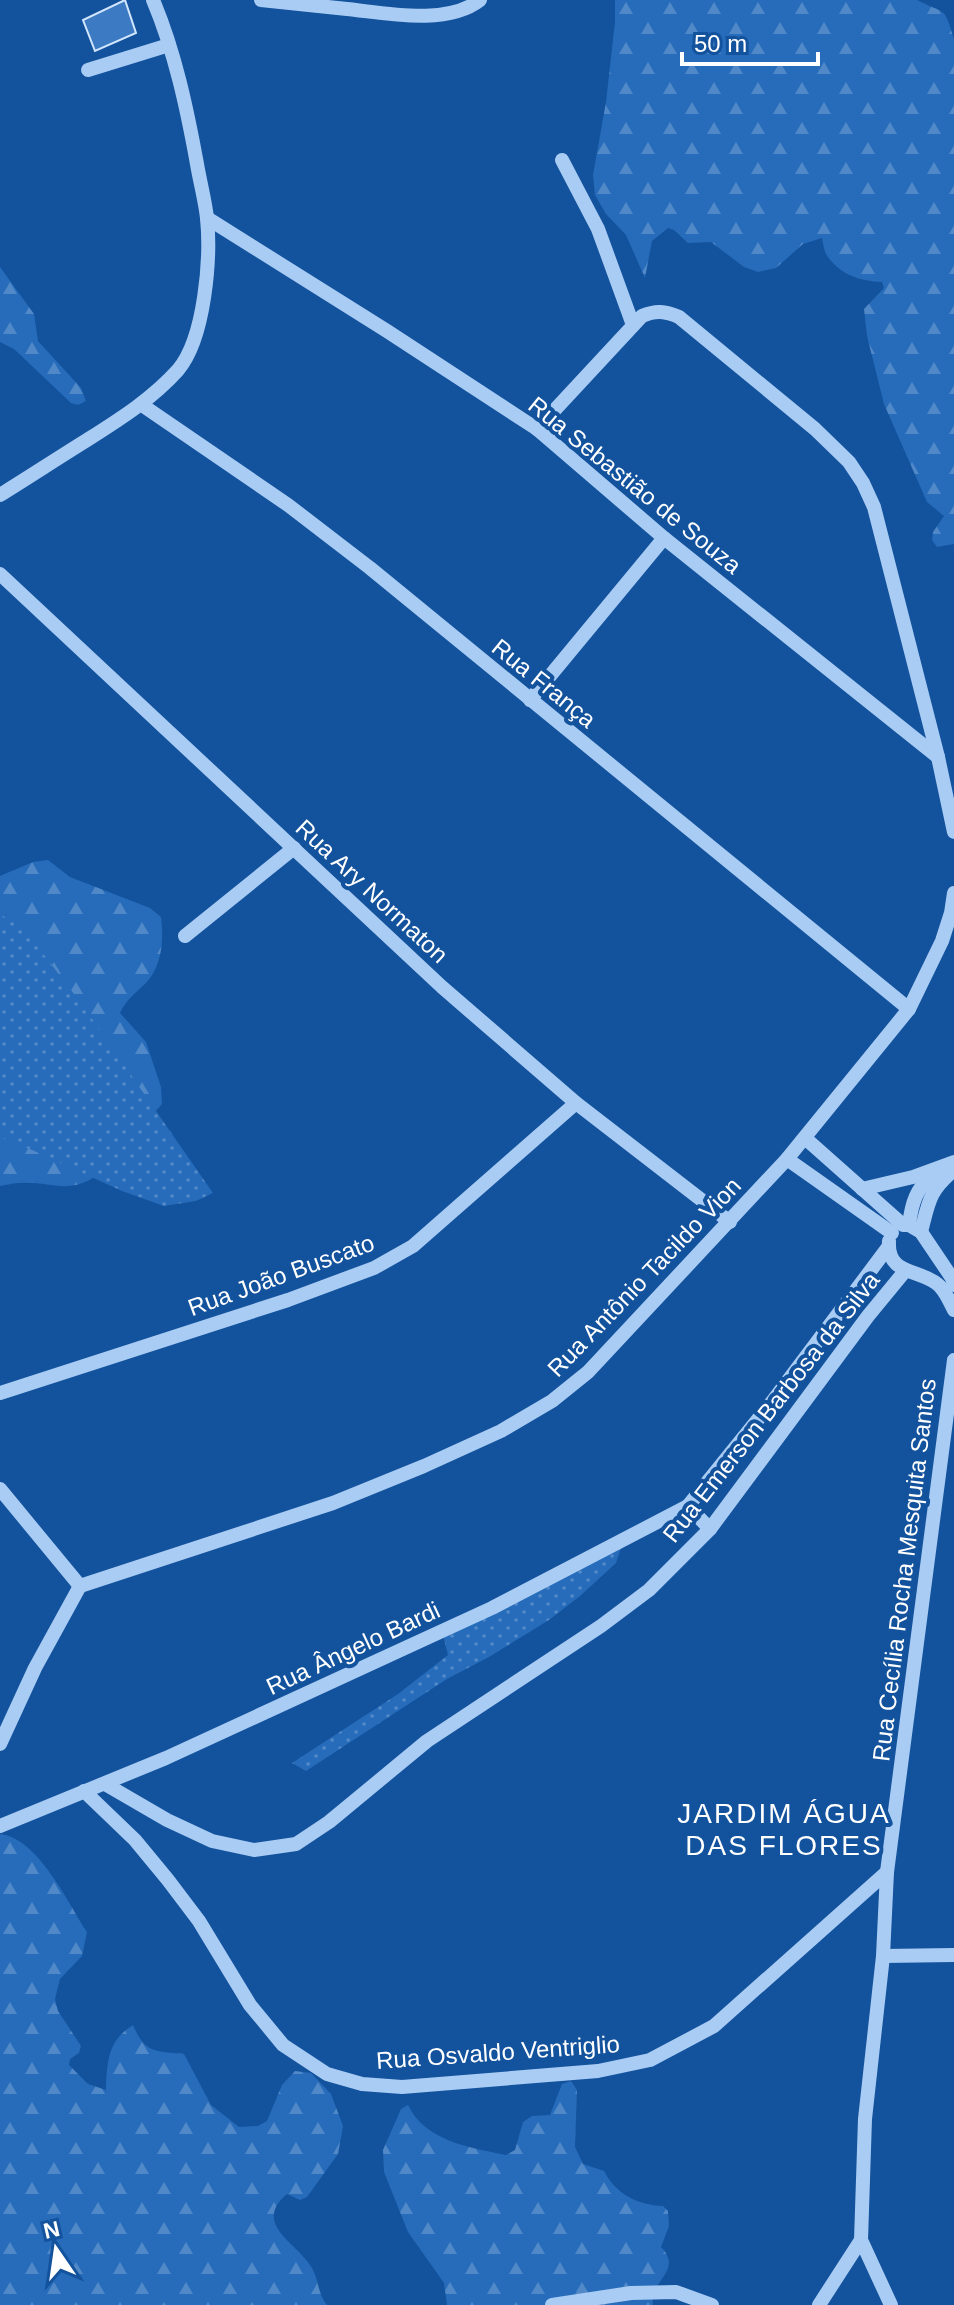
<svg xmlns="http://www.w3.org/2000/svg" width="954" height="2305" font-family="Helvetica,sans-serif">
  <style>
    .forest { fill: url(#forest-firs) }
    .park { fill: url(#park-dots) }
    .building { fill: #3c7bc3; stroke: #d1e6fd; stroke-width: 2 }
    .lines { fill: none; stroke-linecap: round; stroke-linejoin: round }
    .minor { stroke: #a9ccf4; stroke-width: 14 }
    .labels { text-anchor: middle; dominant-baseline: central; stroke-width: 8; stroke-linejoin: round; paint-order: stroke }
    .street-label { font-size: 24px; fill: #fff; stroke: #13529c }
    .quarter-label { font-size: 28px; letter-spacing: 2px; fill: #fff; stroke: #13529c }
  </style>
  <defs>
    <pattern id="forest-firs" width="22" height="20" patternUnits="userSpaceOnUse" patternTransform="scale(2)"><rect width="22" height="20" fill="#266cba"/><path d="M5 1l3.5 6h-7zM16 11l3.5 6h-7z" fill="#5189c8"/></pattern>
    <pattern id="park-dots" width="8" height="8" patternUnits="userSpaceOnUse" patternTransform="scale(2)"><rect width="8" height="8" fill="#266cba"/><path d="M2 2h.1M6 6h.1" fill="none" stroke="#5189c8" stroke-width="1.8" stroke-linecap="round"/></pattern>
  </defs>
  <rect width="100%" height="100%" fill="#13529c"/>
  <g class="forest">
    <path d="M615 0H917C946 15 944 5 954 39V544L937 547 932 540 933 532 944 516 927 502 884 404 867 336 864 309 884 288 882 282C861 281 842 276 828 257 824 252 823 243 822 238L803 244 776 268 758 272 744 267 711 242 688 243 674 230 668 228 652 241 645 278 626 235 606 214 595 195 593 175 606 102 615 22Z"/>
    <polygon points="0,267 34,314 38,341 81,388 86,401 78,405 71,403 14,349 0,342"/>
    <path d="M48 860 70 877 150 908 161 917C164 940 162 967 145 984 134 994 126 1000 120 1013L146 1042 161 1087 162 1104 102 1172C68 1197 54 1181 20 1183 13 1183 6 1185 0 1186V876L33 862Z"/>
    <path d="M0 1834C38 1838 68 1903 87 1932L82 1956 60 1979 55 1999 58 2011 81 2046 79 2053 70 2059 69 2065 88 2084 106 2090C107 2063 107 2041 133 2025 145 2054 156 2051 184 2054L211 2105 239 2127 258 2126 267 2121 282 2085 295 2071 311 2073 331 2094 343 2126 338 2154 307 2197 300 2200 287 2194C250 2225 301 2245 313 2270 319 2282 318 2294 327 2305H0Z"/>
    <path d="M571 2081 577 2090 575 2147 583 2164 604 2171C616 2194 637 2205 663 2206L668 2211 669 2226 661 2247C684 2271 649 2280 653 2305H447L444 2283 408 2232 384 2172 383 2150 401 2109 408 2105C425 2141 471 2148 506 2155L515 2150 523 2122 532 2116 550 2115 562 2084Z"/>
  </g>
  <g class="park">
    <polygon points="1,915 21,925 81,1003 213,1193 196,1201 164,1206 122,1191 32,1150 0,1137"/>
    <polygon points="622,1545 616,1563 580,1596 549,1620 489,1657 447,1679 306,1771 292,1763 398,1694 448,1655 443,1635"/>
  </g>
  <polygon class="building" points="125,0 136,33 95,51 83,20"/>
  <g class="lines">
    <g class="minor">
      <path d="M261 0C289 3 318 6 347 9 385 13 447 26 480 0"/>
      <polyline points="88,70 169,45"/>
      <polyline points="562,160 598,229 633,325"/>
      <polyline points="207,218 387,331 537,429 664,538 938,757"/>
      <polyline points="142,405 288,505 370,568 909,1009"/>
      <path d="M537 429 642 316C656 310 665 311 679 317L815 429 849 462 863 483 874 507 938 757 954 832"/>
      <path d="M0 495C29 477 58 458 87 440 120 419 152 399 178 370 205 338 211 258 207 218 205 200 200 182 197 164 187 109 175 52 153 0"/>
      <polyline points="0,574 442,987 576,1103 730,1222"/>
      <polyline points="530,700 664,538"/>
      <polyline points="185,936 294,848"/>
      <polyline points="805,1138 903,1225 909,1225 921,1232 952,1278 954,1285"/>
      <polyline points="787,1159 892,1233"/>
      <polyline points="862,1189 913,1177 954,1162"/>
      <path d="M909 1225C912 1201 916 1191 933 1172"/>
      <path d="M921 1232C929 1201 929 1191 954 1170"/>
      <path d="M889 1241C887 1274 916 1269 936 1283 945 1289 949 1301 954 1310"/>
      <polyline points="0,1393 288,1300 374,1268 413,1246 576,1103"/>
      <polyline points="0,1489 80,1586"/>
      <polyline points="688,1506 772,1402 889,1246"/>
      <polyline points="0,1744 35,1668 80,1586 333,1503 424,1466 501,1431 552,1401 588,1372 787,1159 909,1009 942,941 951,913 954,893"/>
      <polyline points="105,1784 167,1820 212,1841 254,1850 296,1844 329,1822 427,1741 601,1626 649,1590 710,1529 868,1316 905,1271"/>
      <polyline points="84,1791 135,1840 168,1880 199,1921 250,2005 283,2045 327,2074 362,2084 402,2087 598,2071 650,2060 714,2026 887,1872"/>
      <polyline points="0,1826 166,1758 492,1608 688,1506 710,1529"/>
      <polyline points="883,1956 954,1955"/>
      <polyline points="552,2305 631,2293 676,2292 712,2305"/>
      <polyline points="819,2305 861,2240"/>
      <polyline points="891,2305 861,2240 865,2119 883,1956 887,1872 954,1360"/>
    </g>
  </g>
  <g class="labels">
    <g class="street-label">
      <text transform="translate(635 485) rotate(39)">Rua Sebastião de Souza</text>
      <text transform="translate(544 683) rotate(39)">Rua França</text>
      <text transform="translate(372 891) rotate(43)">Rua Ary Normaton</text>
      <text transform="translate(281 1275) rotate(-20)">Rua João Buscato</text>
      <text transform="translate(644 1277) rotate(-46)">Rua Antônio Tacildo Vion</text>
      <text transform="translate(771 1407) rotate(-52)">Rua Emerson Barbosa da Silva</text>
      <text transform="translate(904 1570) rotate(-83)">Rua Cecília Rocha Mesquita Santos</text>
      <text transform="translate(353 1648) rotate(-25)">Rua Ângelo Bardi</text>
      <text transform="translate(498 2052) rotate(-4)">Rua Osvaldo Ventriglio</text>
    </g>
    <g class="quarter-label">
      <text x="784" y="1813">JARDIM ÁGUA<tspan x="784" dy="32">DAS FLORES</tspan></text>
    </g>
  </g>
  <g transform="translate(56 2249) rotate(347)" stroke="#13529c" stroke-width="6" paint-order="stroke">
  <path d="M0-6L14 30L0 20L-14 30Z" fill="#ffffff"/>
  <text y="-12" font-size="22" font-weight="bold" text-anchor="middle" fill="#ffffff">N</text>
  </g>
  <path d="M682 52v12h136v-12" fill="none" stroke="#ffffff" stroke-width="4"/>
  <text x="694" y="52" font-size="24" fill="#ffffff" stroke="#13529c" stroke-width="6" paint-order="stroke">50 m</text>
</svg>
